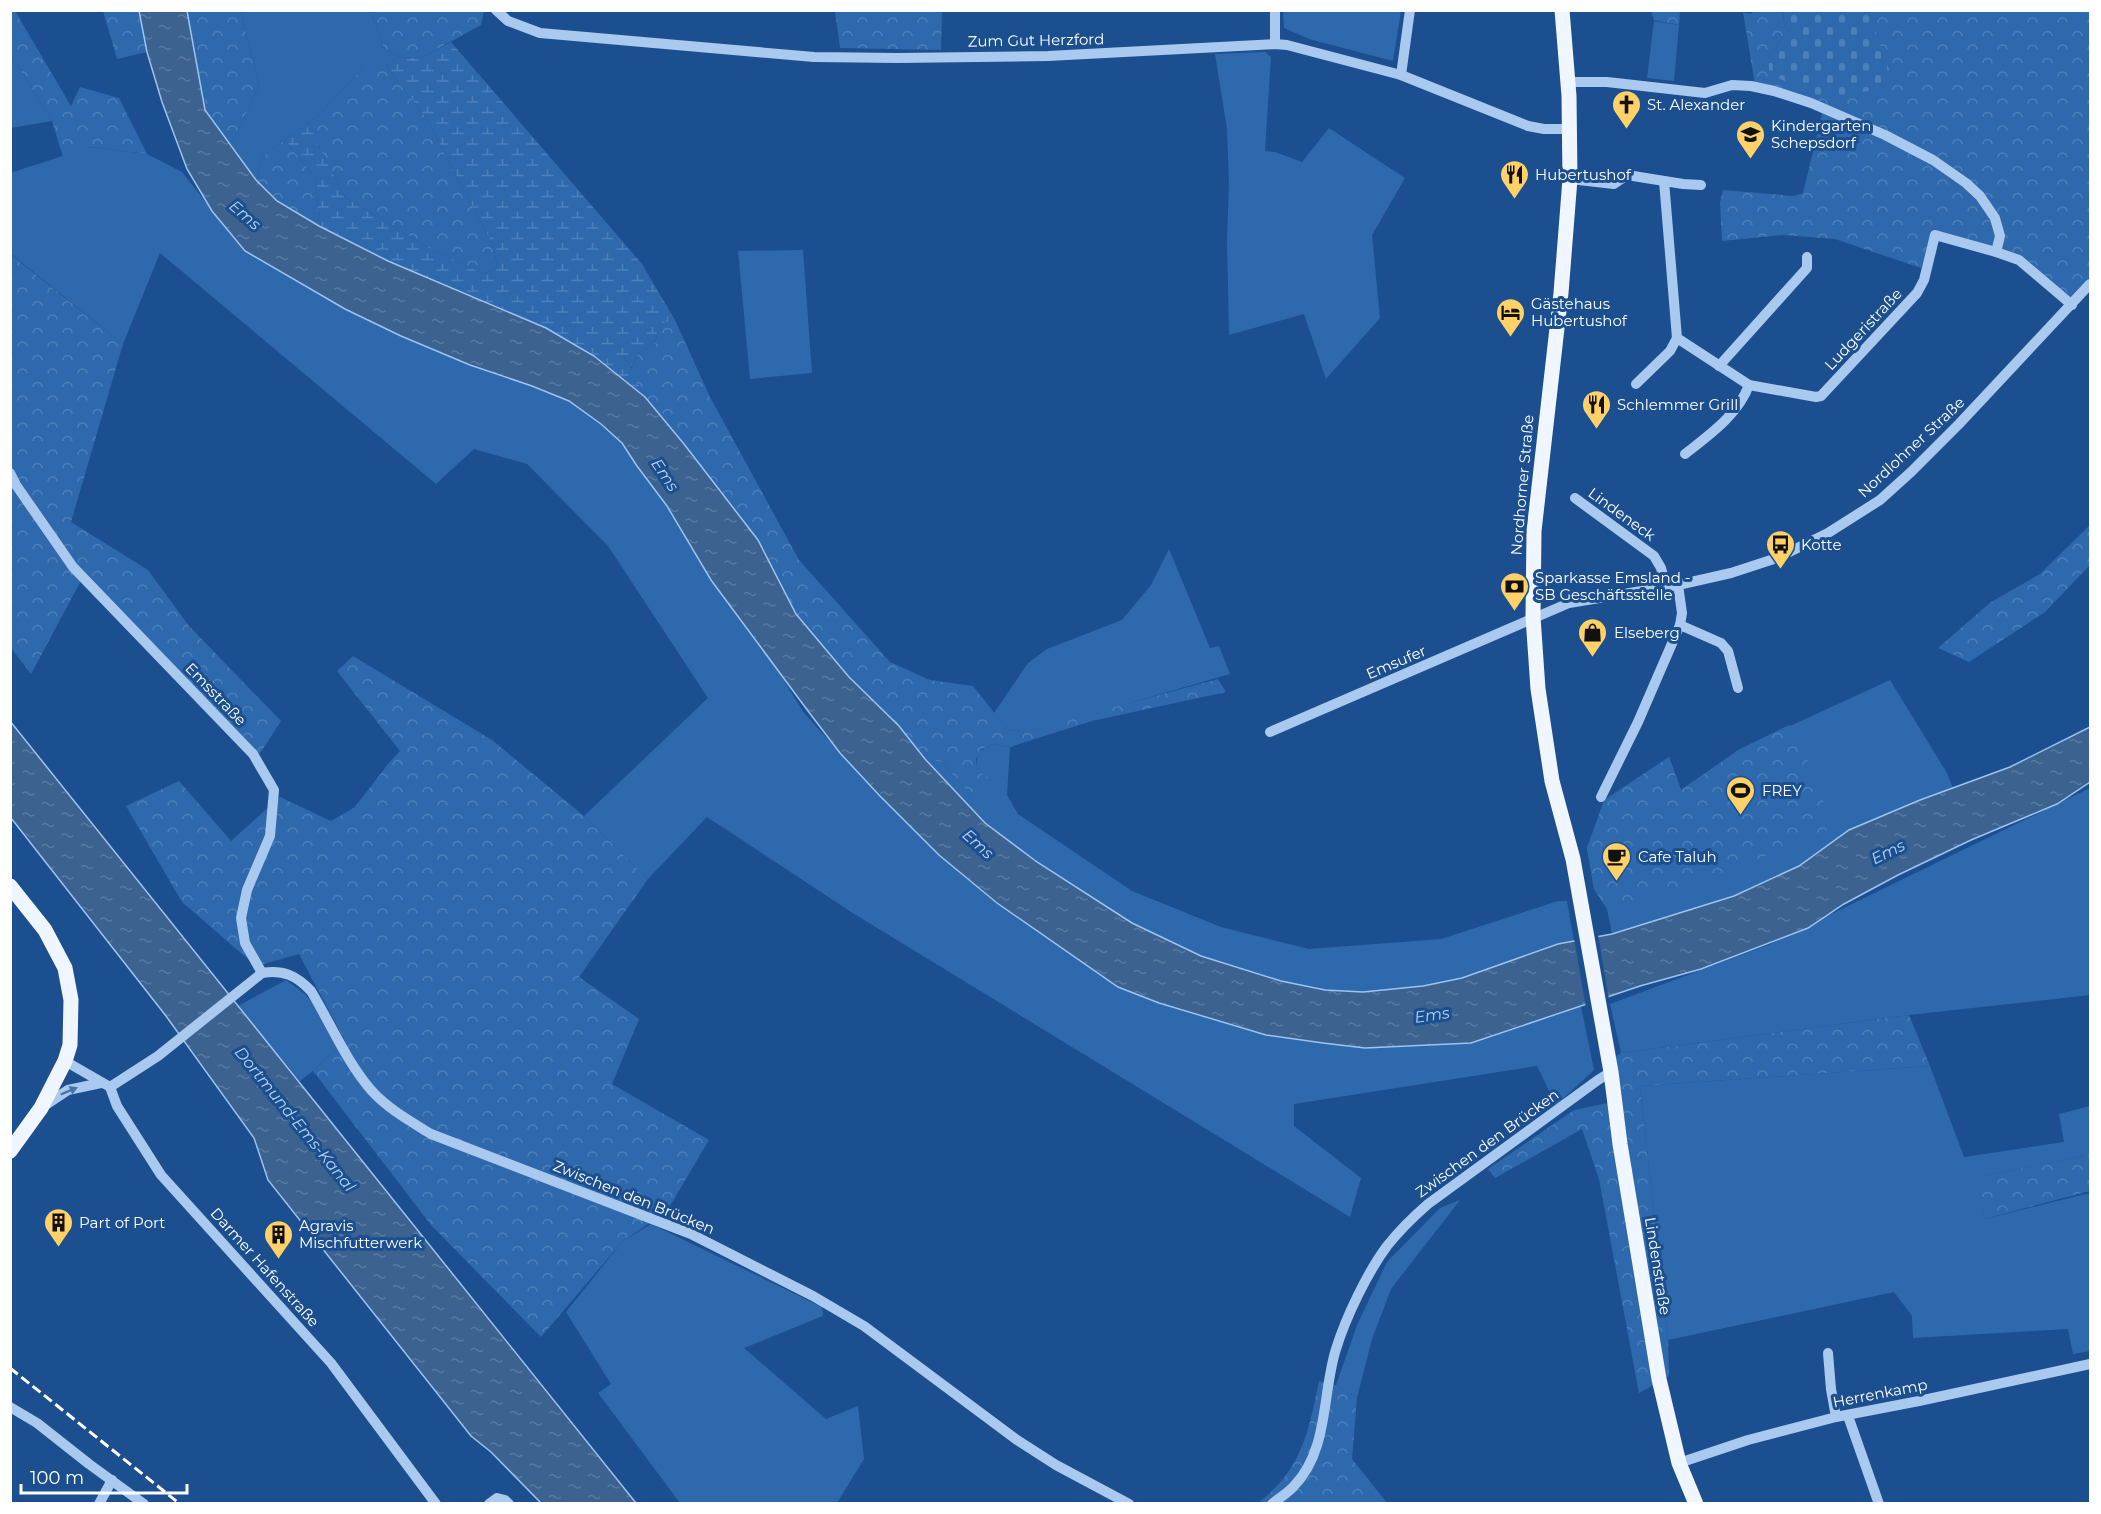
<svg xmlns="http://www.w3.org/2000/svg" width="2101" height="1514" font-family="Montserrat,sans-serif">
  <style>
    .green { fill: #2e69ad }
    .forest { fill: url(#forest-crowns) }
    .wetland { fill: url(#wetland-marsh) }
    .cemetery { fill: url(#cemetery-stones) }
    .water { fill: url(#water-ripples); stroke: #9cc4f0; stroke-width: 1.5 }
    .pier { fill: #1b4f8f }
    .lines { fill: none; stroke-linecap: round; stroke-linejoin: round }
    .minor { stroke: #a9c9ee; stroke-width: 10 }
    .major { stroke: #f0f6ff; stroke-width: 15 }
    .rail { stroke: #fff; stroke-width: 3; stroke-dasharray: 10 4.5; stroke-linecap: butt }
    .oneway { fill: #4674ac }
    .labels { text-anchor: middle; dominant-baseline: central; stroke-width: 6; stroke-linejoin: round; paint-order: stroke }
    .street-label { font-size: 15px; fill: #fff; stroke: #1b4f8f }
    .poi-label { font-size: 15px; fill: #fff; stroke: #1b4f8f; text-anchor: start }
    .water-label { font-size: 16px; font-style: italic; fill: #b5d3f5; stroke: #1b4f8f }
  </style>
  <defs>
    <pattern id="forest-crowns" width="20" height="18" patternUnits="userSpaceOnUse" patternTransform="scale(1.5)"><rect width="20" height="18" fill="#2e69ad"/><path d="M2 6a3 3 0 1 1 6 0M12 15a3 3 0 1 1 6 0" fill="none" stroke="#4d80b9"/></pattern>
    <pattern id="wetland-marsh" width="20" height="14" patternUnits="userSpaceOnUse" patternTransform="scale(1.5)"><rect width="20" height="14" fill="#2e69ad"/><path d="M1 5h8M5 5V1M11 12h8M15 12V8" fill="none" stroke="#4d80b9"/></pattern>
    <pattern id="cemetery-stones" width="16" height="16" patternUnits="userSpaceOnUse" patternTransform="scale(1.5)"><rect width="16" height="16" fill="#2e69ad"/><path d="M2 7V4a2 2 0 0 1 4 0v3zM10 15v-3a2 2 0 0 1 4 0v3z" fill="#4d80b9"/></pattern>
    <pattern id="water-ripples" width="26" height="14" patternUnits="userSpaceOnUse" patternTransform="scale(1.5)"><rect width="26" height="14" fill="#3c6290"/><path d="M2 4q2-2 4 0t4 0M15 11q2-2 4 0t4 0" fill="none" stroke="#597aa1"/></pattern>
  </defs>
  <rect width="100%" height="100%" fill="#1b4f8f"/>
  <g class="green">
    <polygon points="241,11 370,11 384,48 399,57 386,66 365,66 317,117 263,156 256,180 228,141 235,137 259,86"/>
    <polygon points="1283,11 1401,11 1393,61 1309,39 1284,28"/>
    <polygon points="1654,21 1679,25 1674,81 1647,78"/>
    <polygon points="1265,52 1271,57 1265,151 1275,152 1302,162 1329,128 1405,178 1372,235 1380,318 1326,379 1304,314 1229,335 1227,240 1229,183 1227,129 1215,54"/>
    <polygon points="11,54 52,121 11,128"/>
    <polygon points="91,147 147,154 182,172 245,251 345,309 401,336 470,365 533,386 569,401 601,424 622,443 637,466 667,506 711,580 776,668 804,713 879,795 939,855 997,903 1118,987 1159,1003 1266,1035 1365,1048 1472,1043 1581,1006 1594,1070 1556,1105 1537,1066 1294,1104 1294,1126 1361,1178 1350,1217 851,912 707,817 648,879 584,816 708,698 608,546 527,464 474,449 436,484 160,253 123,344 11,254 10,173"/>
    <polygon points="803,250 812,373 750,379 738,251"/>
    <polygon points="1169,549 1210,648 1219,646 1230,674 1026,733 1007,729 994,713 1028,663 1047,649 1122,620 1151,585"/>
    <polygon points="1890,680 1947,773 1953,788 1849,830 1799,866 1734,896 1612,934 1607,909 1594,889 1587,848 1591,836 1669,757 1681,790 1740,749"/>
    <path d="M993 744 1010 747 1007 795 1018 814 1132 891 1221 927 1309 949 1441 939 1558 901H1567L1574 941 1558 944 1462 978 1423 986 1363 992 1325 990 1281 981 1201 956 1132 923 1037 862 985 823 925 759 942 762 971 796C973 788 976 779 976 771 977 754 977 751 993 744Z"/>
    <polygon points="2090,788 2090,995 1909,1015 1621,1053 1610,1004 1768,945"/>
    <polygon points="286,980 305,994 345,1041 313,1071 300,1081 238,1006"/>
    <polygon points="1930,1066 1964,1157 2064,1142 2059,1114 2090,1106 2090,1155 1978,1177 1984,1219 2090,1193 2090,1351 2073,1354 2068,1329 1913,1338 1912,1316 1894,1292 1668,1340 1640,1086"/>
    <polygon points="1460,1200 1391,1289 1372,1339 1357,1398 1336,1385 1357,1325 1387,1262 1440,1208"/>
    <polygon points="651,1224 822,1307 823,1316 744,1348 826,1419 858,1406 864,1459 837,1503 680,1503 598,1393 611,1384 566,1312 622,1242"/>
  </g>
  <g class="forest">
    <polygon points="11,10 15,11 71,106 80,87 119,98 147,154 91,147 63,157 52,121 11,54"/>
    <polygon points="103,11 139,11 147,52 117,59"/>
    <polygon points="187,11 241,11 259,86 235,137 228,141 205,110"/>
    <polygon points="370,11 484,10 484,11 481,25 421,58 399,57 384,48"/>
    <polygon points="835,11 942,11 941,50 840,48"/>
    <polygon points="1651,11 1680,11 1679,25 1654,20"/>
    <polygon points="1753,11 1783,11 1785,34 1769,57 1769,74 1869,15 1868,11 2090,11 2090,278 2072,300 2021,266 1996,256 1930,239 1921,268 1835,239 1783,235 1722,241 1720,203 1723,190 1794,196 1803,193 1822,114 1812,103 1755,85 1743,12 1751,14"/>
    <polygon points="365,66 386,66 425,116 494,247 497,267 484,274 427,247 345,197 317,143 317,117"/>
    <polygon points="285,140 316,179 319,226 277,201 256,180 263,156"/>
    <polygon points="10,254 123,344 71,522 148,570 189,626 281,721 259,755 83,577 31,674 11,648"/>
    <polygon points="675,320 710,397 799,560 890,662 930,680 973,686 1007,729 1026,733 1100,711 1218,679 1226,692 1092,721 1010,747 993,744 982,749 976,759 976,771 989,778 991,787 984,797 971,796 942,762 925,759 899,726 849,677 796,614 758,540 684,444 645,397 630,371 638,353 655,344 659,324"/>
    <polygon points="2090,525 2090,565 2045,612 1969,662 1938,648 1991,602 2040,574"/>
    <polygon points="353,656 492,740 584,816 648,879 579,977 639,1019 612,1084 709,1140 667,1211 622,1242 541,1337 431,1225 313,1071 345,1041 299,954 256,966 182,902 126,806 179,781 231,841 280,797 331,821 355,807 388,764 400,751 337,671"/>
    <polygon points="1789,725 1812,769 1833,828 1734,869 1607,909 1594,889 1587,848 1604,800 1669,757 1681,790 1740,749"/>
    <polygon points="1909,1015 1930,1066 1640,1086 1668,1340 1669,1376 1639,1393 1599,1179 1582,1129 1495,1178 1488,1169 1574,1110 1613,1102 1607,1063 1621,1053"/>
    <polygon points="2090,1155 2090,1191 1984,1219 1977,1177"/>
    <path d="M1319 1381 1336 1385 1357 1398 1352 1459 1387 1503 1257 1504C1302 1469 1308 1434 1319 1381Z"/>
  </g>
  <polygon class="wetland" points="451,42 642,264 675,320 659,324 655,344 638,353 630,370 645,397 594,356 388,261 319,226 316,179 285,140 317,117 317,143 345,197 427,247 484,274 497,267 494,247 425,116 386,66 399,57 421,58"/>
  <polygon class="cemetery" points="1783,11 1868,11 1893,81 1890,86 1826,100 1769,74 1769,57 1785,34"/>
  <g class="water">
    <polygon points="139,11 187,11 205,110 256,180 277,201 319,226 388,261 546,328 594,356 645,397 684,444 758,540 796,614 849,677 899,726 925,759 985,823 1037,862 1132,923 1201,956 1281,981 1325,990 1363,992 1423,986 1462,978 1558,944 1612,934 1734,896 1799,866 1849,830 1920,800 2010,767 2090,727 2090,782 2057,804 1971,840 1898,875 1844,904 1808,928 1701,969 1640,986 1471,1043 1365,1048 1323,1043 1266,1035 1159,1003 1118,987 997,903 939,855 879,795 840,753 808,711 711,580 667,506 637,466 622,443 601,424 569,401 532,386 470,365 401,336 345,309 245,251 212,211 187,169 162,102 147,52"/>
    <polygon points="10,721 636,1503 541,1503 491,1452 471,1436 268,1180 254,1138 166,1016 11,818"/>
  </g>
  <polygon class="pier" points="1598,934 1609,1000 1586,1008 1574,938"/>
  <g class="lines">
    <g class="minor">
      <polyline points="496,10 508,21 540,33 814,57 898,58 1048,56 1275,44 1287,45 1401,75 1528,126 1544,129 1570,129"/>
      <polyline points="1275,44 1275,10"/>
      <polyline points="1401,75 1410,10"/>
      <polyline points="1569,82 1607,82 1705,93 1732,85 1751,86 1774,91 1811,103 1885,135 1933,160 1966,183 1980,196 1995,218 2000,236 1996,252"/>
      <polyline points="1570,179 1614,184 1627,175 1683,184 1701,185"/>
      <polyline points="1664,181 1677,338 1749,385 1816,397 1821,396 1917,293 1924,280 1935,235 1996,252 2019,260 2072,305"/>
      <polyline points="1719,366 1807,268 1807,257"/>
      <polyline points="1636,384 1670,351 1677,338"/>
      <path d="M1685 454C1709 435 1738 415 1749 385"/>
      <polyline points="10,473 16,485 73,567 253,754 274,790 270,836 247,890 241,918 245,943 262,973"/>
      <polyline points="1575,498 1654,556 1661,568 1666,586"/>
      <polyline points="1680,625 1721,643 1728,651 1738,688"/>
      <polyline points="1270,732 1569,603 1678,585 1731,573 1777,558 1828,533 1880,500 1911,472 1959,424 2090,284"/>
      <polyline points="1601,797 1638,722 1680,625 1682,613 1678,585"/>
      <polyline points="65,1061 110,1087 117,1106 161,1175 331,1363 436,1504"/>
      <path d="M110 1087 158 1056 262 973C283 969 297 976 311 991 331 1024 346 1061 371 1090 388 1109 410 1121 431 1134L691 1234 813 1296 864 1326 1017 1440 1056 1465 1129 1504"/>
      <polyline points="41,1108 68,1090 101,1083"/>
      <polyline points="1828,1353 1831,1389 1836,1417"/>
      <polyline points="10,1407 37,1423 89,1464 144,1504"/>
      <polyline points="1848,1416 1879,1504"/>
      <polyline points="1679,1463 1748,1440 1836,1417 1919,1401 2090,1364"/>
      <polyline points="99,1504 112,1480"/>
      <polyline points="489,1504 497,1498 505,1500 509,1504"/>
      <path d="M1272 1504C1279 1498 1288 1493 1294 1486 1329 1450 1322 1393 1336 1349 1346 1317 1367 1273 1387 1246 1399 1231 1413 1217 1428 1204L1598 1080 1611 1072"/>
    </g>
    <g class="major">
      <polyline points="1562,10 1569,96 1570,179 1561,293 1534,531 1533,617 1538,689 1552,781 1573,859 1611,1072 1620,1144 1659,1379 1679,1463 1696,1504"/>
      <polyline points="10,886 45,930 65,968 71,1000 70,1045 65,1061 41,1108 10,1151"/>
    </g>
    <polyline class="rail" points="10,1368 180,1504"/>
  </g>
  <defs><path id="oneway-solid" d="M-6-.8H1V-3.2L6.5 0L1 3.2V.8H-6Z" transform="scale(1.5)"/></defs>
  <use class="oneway" href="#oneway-solid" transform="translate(69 1091) rotate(-23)"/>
  <defs>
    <symbol id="church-pin" viewBox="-11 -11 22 30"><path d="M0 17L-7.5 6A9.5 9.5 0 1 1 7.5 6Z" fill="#ffd166" stroke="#1b4f8f"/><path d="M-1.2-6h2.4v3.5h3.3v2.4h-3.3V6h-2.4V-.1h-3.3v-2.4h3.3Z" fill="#111"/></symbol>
    <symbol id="school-pin" viewBox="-11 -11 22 30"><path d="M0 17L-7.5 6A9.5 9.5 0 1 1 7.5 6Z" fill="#ffd166" stroke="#1b4f8f"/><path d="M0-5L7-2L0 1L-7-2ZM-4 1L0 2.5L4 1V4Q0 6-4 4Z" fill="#111"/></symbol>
    <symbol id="restaurant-pin" viewBox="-11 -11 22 30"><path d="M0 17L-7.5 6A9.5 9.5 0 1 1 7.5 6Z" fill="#ffd166" stroke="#1b4f8f"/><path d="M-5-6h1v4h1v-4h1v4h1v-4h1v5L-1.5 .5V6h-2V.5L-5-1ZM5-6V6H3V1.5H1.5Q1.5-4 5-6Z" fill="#111"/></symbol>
    <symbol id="hotel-pin" viewBox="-11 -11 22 30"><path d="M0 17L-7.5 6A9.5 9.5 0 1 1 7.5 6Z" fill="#ffd166" stroke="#1b4f8f"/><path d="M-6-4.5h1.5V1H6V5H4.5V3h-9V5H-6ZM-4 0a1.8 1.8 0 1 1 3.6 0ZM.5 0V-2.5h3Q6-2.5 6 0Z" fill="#111"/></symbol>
    <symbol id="bus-pin" viewBox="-11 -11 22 30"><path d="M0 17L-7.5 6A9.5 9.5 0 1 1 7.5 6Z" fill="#ffd166" stroke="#1b4f8f"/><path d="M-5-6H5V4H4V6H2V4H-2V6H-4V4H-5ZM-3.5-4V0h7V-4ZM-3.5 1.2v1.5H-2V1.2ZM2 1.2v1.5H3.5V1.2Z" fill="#111"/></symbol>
    <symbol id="bank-pin" viewBox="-11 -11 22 30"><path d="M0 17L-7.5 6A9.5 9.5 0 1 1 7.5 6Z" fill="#ffd166" stroke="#1b4f8f"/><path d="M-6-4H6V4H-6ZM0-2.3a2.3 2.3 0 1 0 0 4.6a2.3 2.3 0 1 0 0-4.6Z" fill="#111"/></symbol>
    <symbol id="shop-pin" viewBox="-11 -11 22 30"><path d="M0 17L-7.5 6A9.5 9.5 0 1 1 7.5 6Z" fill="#ffd166" stroke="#1b4f8f"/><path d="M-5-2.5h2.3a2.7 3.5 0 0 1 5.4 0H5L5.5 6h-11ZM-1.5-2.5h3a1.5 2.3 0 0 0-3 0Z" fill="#111"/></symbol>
    <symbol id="stadium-pin" viewBox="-11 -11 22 30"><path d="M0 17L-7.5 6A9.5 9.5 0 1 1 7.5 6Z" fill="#ffd166" stroke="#1b4f8f"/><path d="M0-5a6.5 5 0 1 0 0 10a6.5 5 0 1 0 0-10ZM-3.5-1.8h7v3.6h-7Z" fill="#111"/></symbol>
    <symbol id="cafe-pin" viewBox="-11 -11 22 30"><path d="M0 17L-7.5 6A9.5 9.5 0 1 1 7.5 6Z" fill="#ffd166" stroke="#1b4f8f"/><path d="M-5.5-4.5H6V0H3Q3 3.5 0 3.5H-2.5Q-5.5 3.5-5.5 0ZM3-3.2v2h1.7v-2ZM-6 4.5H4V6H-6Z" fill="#111"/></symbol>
    <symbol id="building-pin" viewBox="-11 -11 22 30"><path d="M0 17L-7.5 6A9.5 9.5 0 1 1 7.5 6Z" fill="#ffd166" stroke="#1b4f8f"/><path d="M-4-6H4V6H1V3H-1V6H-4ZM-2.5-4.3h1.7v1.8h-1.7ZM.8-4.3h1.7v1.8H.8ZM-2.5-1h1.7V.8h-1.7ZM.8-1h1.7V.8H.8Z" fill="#111"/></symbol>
  </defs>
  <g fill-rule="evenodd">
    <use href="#church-pin" x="1610" y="88" width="33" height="45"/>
    <use href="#school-pin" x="1734" y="118" width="33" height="45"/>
    <use href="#restaurant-pin" x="1498" y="158" width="33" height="45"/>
    <use href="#hotel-pin" x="1494" y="296" width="33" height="45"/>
    <use href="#restaurant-pin" x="1580" y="388" width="33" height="45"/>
    <use href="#bus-pin" x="1764" y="528" width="33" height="45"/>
    <use href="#bank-pin" x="1498" y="570" width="33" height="45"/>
    <use href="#shop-pin" x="1576" y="616" width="33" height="45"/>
    <use href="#stadium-pin" x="1724" y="774" width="33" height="45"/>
    <use href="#cafe-pin" x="1600" y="840" width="33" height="45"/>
    <use href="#building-pin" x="42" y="1206" width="33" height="45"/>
    <use href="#building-pin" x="262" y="1218" width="33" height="45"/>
  </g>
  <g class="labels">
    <g class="street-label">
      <text transform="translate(1036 40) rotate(-1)">Zum Gut Herzford</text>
      <text transform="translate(1863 329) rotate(-47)">Ludgeristraße</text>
      <text transform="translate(1911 447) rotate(-43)">Nordlohner Straße</text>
      <text transform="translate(1522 485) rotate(-85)">Nordhorner Straße</text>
      <text transform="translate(1622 514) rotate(36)">Lindeneck</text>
      <text transform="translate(1396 662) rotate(-23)">Emsufer</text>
      <text transform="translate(216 694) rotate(46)">Emsstraße</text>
      <text transform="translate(1487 1143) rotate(-36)">Zwischen den Brücken</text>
      <text transform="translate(634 1197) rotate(22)">Zwischen den Brücken</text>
      <text transform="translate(1658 1266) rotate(81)">Lindenstraße</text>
      <text transform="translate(265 1267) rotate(48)">Darmer Hafenstraße</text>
      <text transform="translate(1880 1393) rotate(-11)">Herrenkamp</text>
    </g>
    <g class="poi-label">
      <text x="1647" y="104">St. Alexander</text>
      <text x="1771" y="125">Kindergarten<tspan x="1771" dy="17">Schepsdorf</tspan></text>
      <text x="1535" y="174">Hubertushof</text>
      <text x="1531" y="303">Gästehaus<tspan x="1531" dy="17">Hubertushof</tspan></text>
      <text x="1617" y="404">Schlemmer Grill</text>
      <text x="1801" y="544">Kotte</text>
      <text x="1535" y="577">Sparkasse Emsland -<tspan x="1535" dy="17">SB Geschäftsstelle</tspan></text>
      <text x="1614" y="632">Elseberg</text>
      <text x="1762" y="790">FREY</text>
      <text x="1638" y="856">Cafe Taluh</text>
      <text x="79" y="1222">Part of Port</text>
      <text x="299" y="1225">Agravis<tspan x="299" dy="17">Mischfutterwerk</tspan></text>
    </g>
    <g class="water-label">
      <text transform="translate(245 215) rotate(41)">Ems</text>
      <text transform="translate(665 475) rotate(56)">Ems</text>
      <text transform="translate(978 844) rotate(42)">Ems</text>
      <text transform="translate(1888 852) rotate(-26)">Ems</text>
      <text transform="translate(1432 1015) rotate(-8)">Ems</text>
      <text transform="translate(295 1119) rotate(51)">Dortmund-Ems-Kanal</text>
    </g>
  </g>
  <rect width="2101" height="1514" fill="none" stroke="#ffffff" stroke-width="24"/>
  <path d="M21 1484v9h166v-9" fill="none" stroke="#ffffff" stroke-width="3"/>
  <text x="30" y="1484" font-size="18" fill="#ffffff" stroke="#1b4f8f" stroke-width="4.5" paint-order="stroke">100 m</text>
</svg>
